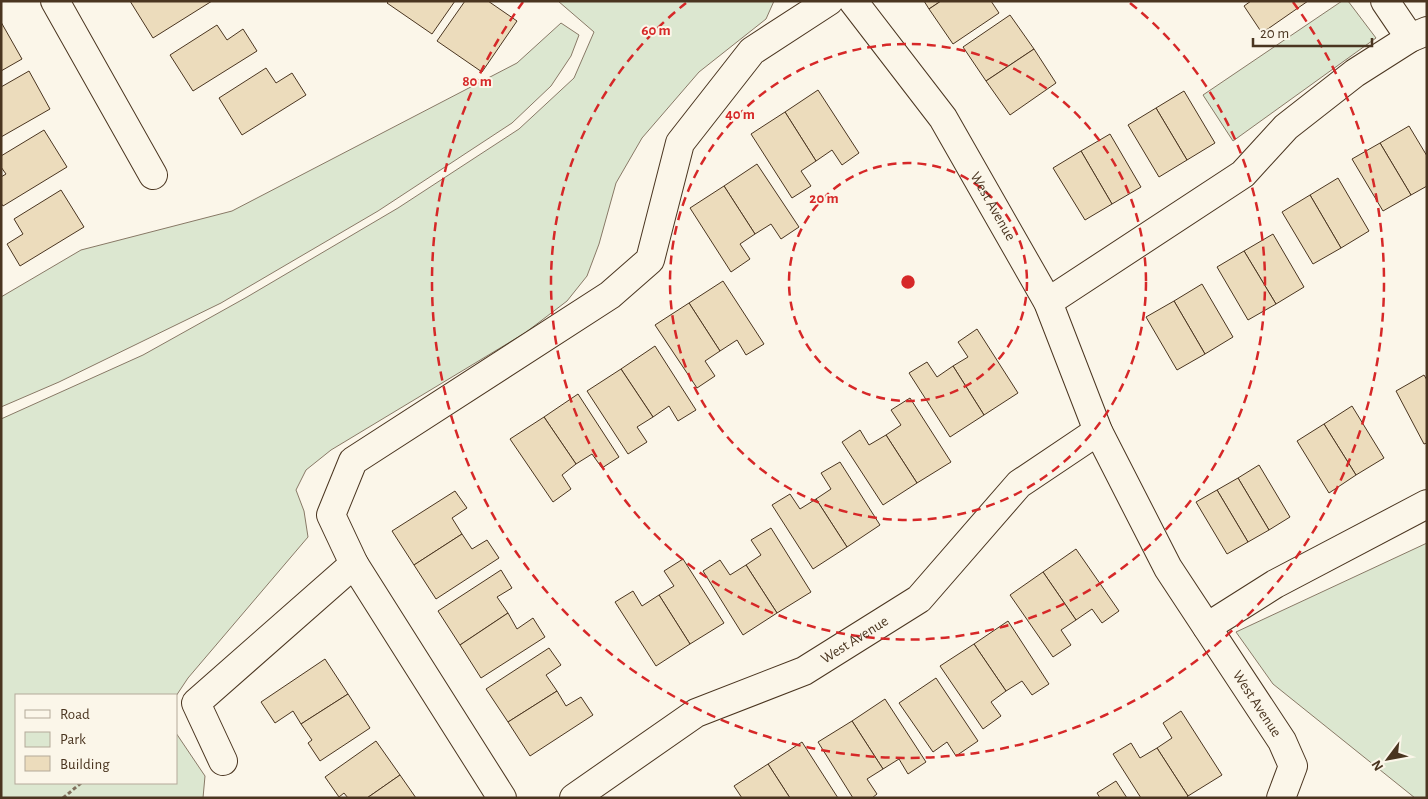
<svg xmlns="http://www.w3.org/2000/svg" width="1428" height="799" font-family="'Alegreya Sans',sans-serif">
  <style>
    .green { fill: #dce7d0; stroke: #887966 }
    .building { fill: #ecdcbc; stroke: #4a3520 }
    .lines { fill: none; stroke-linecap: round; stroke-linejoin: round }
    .minor-casing { stroke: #4a3520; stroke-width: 30 }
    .path { stroke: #7f6f5c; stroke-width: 3; stroke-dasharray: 4 2.5; stroke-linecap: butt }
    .minor { stroke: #fbf6e9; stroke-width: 28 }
    .ring { fill: none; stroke: #d62828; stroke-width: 2.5; stroke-dasharray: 9 6 }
    .labels { text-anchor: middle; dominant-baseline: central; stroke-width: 4; stroke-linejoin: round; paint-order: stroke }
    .street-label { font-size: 15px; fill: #4a3520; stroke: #fbf6e9 }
    .centre { fill: #d62828; stroke: #fbf6e9; stroke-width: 2.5 }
    .ring-label { font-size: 15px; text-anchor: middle; font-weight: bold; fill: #d62828; stroke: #fbf6e9; stroke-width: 4; stroke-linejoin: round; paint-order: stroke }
  </style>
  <rect width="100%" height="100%" fill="#fbf6e9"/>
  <g class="green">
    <polygon points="558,1 774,1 766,19 699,72 642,138 616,183 599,244 587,276 567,301 525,333 331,450 306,470 296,490 304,511 308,537 188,678 176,696 16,695 16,783 176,783 176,733 205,776 203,798 1,798 1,419 143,355 247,297 398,208 519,129 574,78 594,32"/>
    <polygon points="1342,1 1348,1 1376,38 1233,141 1203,95"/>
    <polygon points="561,23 579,35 571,56 551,86 512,123 378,211 221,303 59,382 1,407 1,297 81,250 232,211 517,63"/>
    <polygon points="1427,543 1427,798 1415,798 1273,684 1236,632"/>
  </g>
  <g class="building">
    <polygon points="130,1 212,1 153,38"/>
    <polygon points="389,1 455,1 432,34 387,3"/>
    <polygon points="465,1 488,1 517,21 482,72 437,41"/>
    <polygon points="924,1 941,1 929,9"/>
    <polygon points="941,1 991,1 999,13 953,44 929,9"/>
    <polygon points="1251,1 1308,1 1262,33 1244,6"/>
    <polygon points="1010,15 1034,49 986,81 963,47"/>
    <polygon points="1,22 22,59 1,71"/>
    <polygon points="217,25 227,40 243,29 257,51 193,91 170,55"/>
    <polygon points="1034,49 1056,83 1010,115 986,81"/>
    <polygon points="266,68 276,83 292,73 306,95 242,135 219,98"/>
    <polygon points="29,71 50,109 1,137 1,87"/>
    <polygon points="818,90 859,153 842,165 832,150 816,161 785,112"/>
    <polygon points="1184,91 1215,143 1187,160 1156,108"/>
    <polygon points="1156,108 1187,160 1159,177 1128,125"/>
    <polygon points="785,112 816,161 801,171 811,186 792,198 751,134"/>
    <polygon points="1409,126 1427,156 1427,186 1411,195 1380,143"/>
    <polygon points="44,130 67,167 3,206 1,203 1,177 6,174 1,167 1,156"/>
    <polygon points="1110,134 1141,187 1112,204 1081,151"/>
    <polygon points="1380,143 1411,195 1383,211 1352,159"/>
    <polygon points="1081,151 1112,204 1085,220 1053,168"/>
    <polygon points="757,164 799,227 781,239 771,224 755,234 724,186"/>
    <polygon points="1338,178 1369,231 1341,248 1310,195"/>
    <polygon points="724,186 755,234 740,244 750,259 731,272 690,208"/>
    <polygon points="61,190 84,227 20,266 7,244 23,234 14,219"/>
    <polygon points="1310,195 1341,248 1313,264 1282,212"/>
    <polygon points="1273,234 1304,287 1276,304 1244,251"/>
    <polygon points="1244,251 1276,304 1248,320 1217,267"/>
    <polygon points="723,281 764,344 746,355 737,340 720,351 689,303"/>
    <polygon points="1202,284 1233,337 1205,354 1174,301"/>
    <polygon points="1174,301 1205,354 1177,370 1146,317"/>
    <polygon points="689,303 720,351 705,361 715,376 697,388 655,325"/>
    <polygon points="977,329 1018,393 984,415 953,366 968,357 958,342"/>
    <polygon points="655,346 696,410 678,421 669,406 653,417 621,369"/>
    <polygon points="927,362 937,377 953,366 984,415 950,437 909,373"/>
    <polygon points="621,369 653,417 637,427 647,442 628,454 587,391"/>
    <polygon points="1424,375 1427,380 1427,443 1424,444 1396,391"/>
    <polygon points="578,394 619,457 602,468 592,454 576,464 544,417"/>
    <polygon points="910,398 951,462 917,483 886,435 901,425 891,410"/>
    <polygon points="1352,406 1384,458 1356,475 1324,424"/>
    <polygon points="544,417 576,464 562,475 571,489 553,502 510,439"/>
    <polygon points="1324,424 1356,475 1329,493 1297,441"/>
    <polygon points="860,430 869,445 886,435 917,483 883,505 842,442"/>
    <polygon points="840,462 880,525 847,547 816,499 831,489 821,473"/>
    <polygon points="1259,465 1290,517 1269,530 1238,478"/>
    <polygon points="1238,478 1269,530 1248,542 1217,490"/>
    <polygon points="1217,490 1248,542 1227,554 1196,502"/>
    <polygon points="455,491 467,508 452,518 462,534 414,565 392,531"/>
    <polygon points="790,494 800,509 816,499 847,547 813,569 772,505"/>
    <polygon points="771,528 811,592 777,613 746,565 761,555 751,540"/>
    <polygon points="462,534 472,549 487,540 499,558 436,599 414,565"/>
    <polygon points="1076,549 1119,611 1102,623 1092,609 1076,620 1043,572"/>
    <polygon points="683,559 724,623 690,644 659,595 674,586 664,571"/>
    <polygon points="720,560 730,575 746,565 777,613 743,635 703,571"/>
    <polygon points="501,570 512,588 497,597 508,613 460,645 438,611"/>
    <polygon points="1043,572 1076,620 1061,630 1071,645 1053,657 1010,595"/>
    <polygon points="633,591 642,606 659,595 690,644 656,666 615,602"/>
    <polygon points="508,613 517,629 533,618 545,637 481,678 460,645"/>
    <polygon points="1008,621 1049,684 1032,695 1022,681 1006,691 974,644"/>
    <polygon points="974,644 1006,691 991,702 1001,716 983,729 940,666"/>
    <polygon points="549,648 561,665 546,675 557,691 508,722 486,689"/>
    <polygon points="325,659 348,694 301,724 293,711 275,723 261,702"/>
    <polygon points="936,678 978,741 956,756 947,742 933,752 899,703"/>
    <polygon points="557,691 566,706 581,697 593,715 530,756 508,722"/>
    <polygon points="348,694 370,728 320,761 308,743 312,740 301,724"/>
    <polygon points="885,699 926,762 908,774 899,759 883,769 852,721"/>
    <polygon points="1181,711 1222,775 1188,796 1157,748 1172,738 1163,723"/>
    <polygon points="852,721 883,769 867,779 877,794 872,798 853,798 818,742"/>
    <polygon points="376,741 400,775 367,798 348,798 344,793 339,797 325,777"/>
    <polygon points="802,742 838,798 790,798 768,764"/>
    <polygon points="1131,743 1140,758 1157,748 1188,796 1186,798 1141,798 1113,754"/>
    <polygon points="768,764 790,798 742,798 734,786"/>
    <polygon points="400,775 416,798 367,798"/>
    <polygon points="1116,781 1127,798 1100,798 1097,793"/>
  </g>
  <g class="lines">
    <defs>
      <g id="minor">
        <polyline points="55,1 153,175"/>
        <path id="s1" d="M853 1 943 118 1048 302 1098 431 1168 568 1282 741 1293 766 1281 798"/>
        <polyline points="1385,1 1410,38"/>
        <polyline points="1048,302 1243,174 1286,127 1355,73 1410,38 1427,31"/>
        <polyline points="1207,627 1275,584 1427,504"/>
        <polyline points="223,761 196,703 354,564"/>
        <polyline points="502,798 354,564 331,515 353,461 610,295 650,260 680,143 752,51 829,1"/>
        <path id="s2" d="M574 798 696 713 804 671 919 599 1019 484 1098 431"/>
      </g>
    </defs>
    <use href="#minor" class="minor-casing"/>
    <polyline class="path" points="63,798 81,783"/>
    <use href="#minor" class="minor"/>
  </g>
  <g class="ring">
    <circle cx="908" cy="282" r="119"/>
    <circle cx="908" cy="282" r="238"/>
    <path d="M1130 3A357 357 0 1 1 686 3"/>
    <path d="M1293 2A476 476 0 1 1 523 2"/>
  </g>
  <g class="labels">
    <g class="street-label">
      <text stroke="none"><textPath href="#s1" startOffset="249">West Avenue</textPath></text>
      <text stroke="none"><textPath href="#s2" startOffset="324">West Avenue</textPath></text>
      <text stroke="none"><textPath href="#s1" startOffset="814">West Avenue</textPath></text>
    </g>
  </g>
  <circle cx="908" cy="282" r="8" class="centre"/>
  <g class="ring-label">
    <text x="656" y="35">60 m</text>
    <text x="477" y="86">80 m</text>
    <text x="740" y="119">40 m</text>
    <text x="824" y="203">20 m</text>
  </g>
  <rect width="1428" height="799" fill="none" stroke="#4a3520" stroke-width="5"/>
  <rect x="15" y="694" width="162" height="90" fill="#fbf6e9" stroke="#b4a999"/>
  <rect x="25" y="710" width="25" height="8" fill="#fbf6e9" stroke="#b4a999"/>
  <text x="60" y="719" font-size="15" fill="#4a3520">Road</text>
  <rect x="25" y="732" width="25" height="15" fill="#dce7d0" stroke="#b4a999"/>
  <text x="60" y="744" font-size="15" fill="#4a3520">Park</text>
  <rect x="25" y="756" width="25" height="15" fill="#ecdcbc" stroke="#b4a999"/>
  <text x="60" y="769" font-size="15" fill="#4a3520">Building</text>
  <g transform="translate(1388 759) rotate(238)" stroke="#fbf6e9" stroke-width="4" paint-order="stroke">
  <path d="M0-4L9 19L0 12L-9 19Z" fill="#4a3520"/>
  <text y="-8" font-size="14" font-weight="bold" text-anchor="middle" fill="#4a3520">N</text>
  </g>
  <path d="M1253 38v8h119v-8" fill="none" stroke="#4a3520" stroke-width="2.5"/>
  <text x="1260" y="38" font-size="15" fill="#4a3520" stroke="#fbf6e9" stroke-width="4" paint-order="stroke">20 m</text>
</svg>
